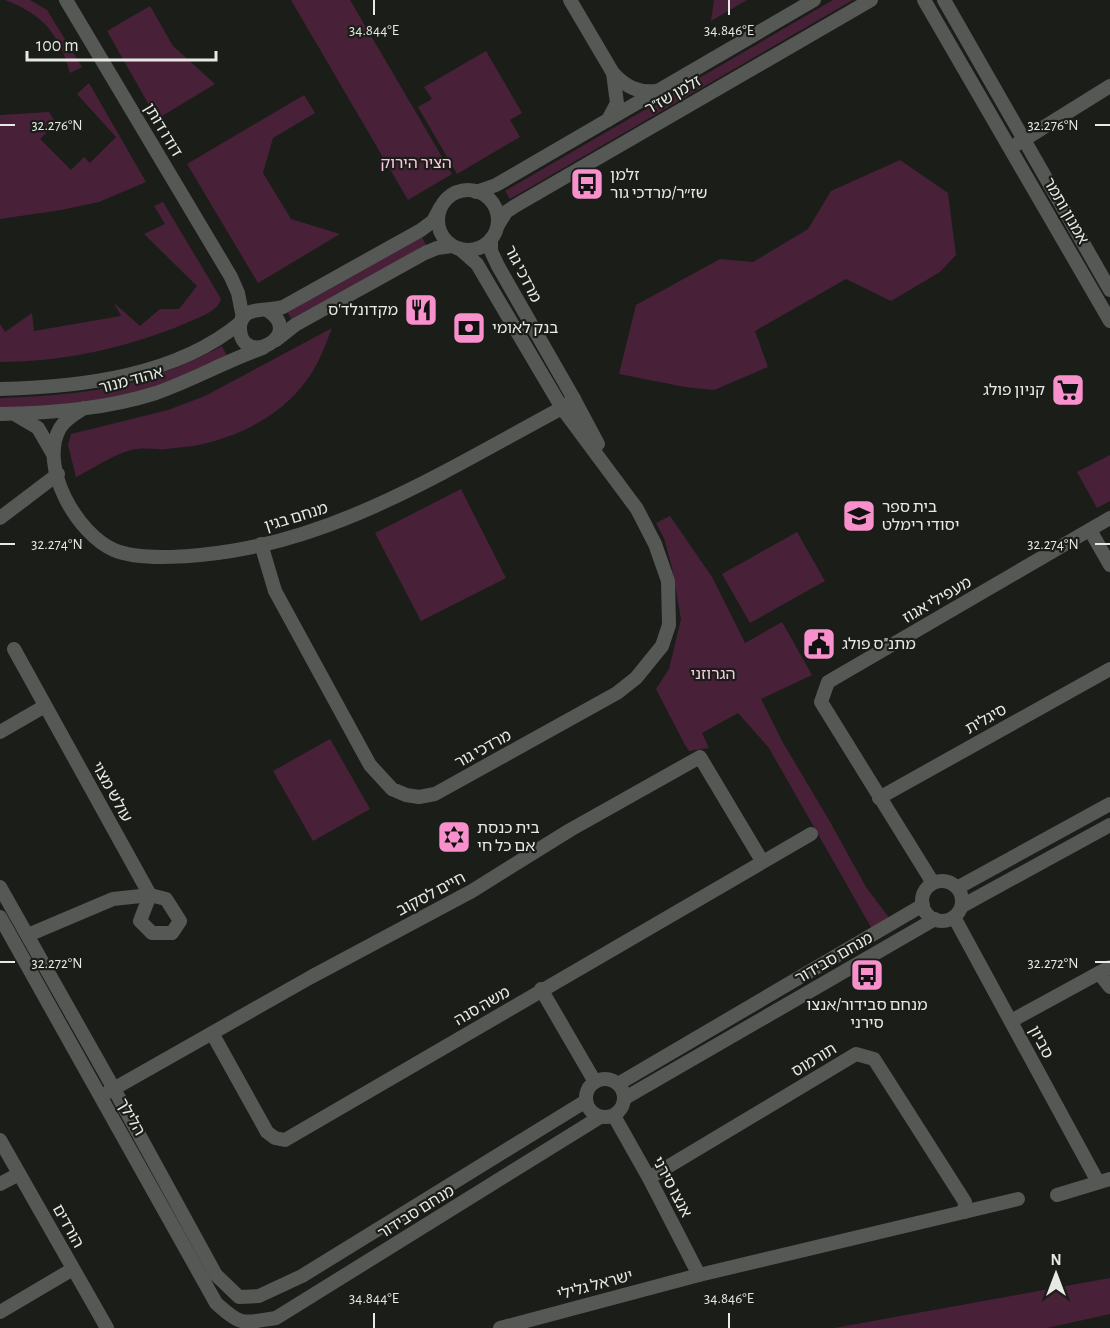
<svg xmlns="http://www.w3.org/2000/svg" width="1110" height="1328" font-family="'Alegreya Sans','Noto Sans Hebrew',sans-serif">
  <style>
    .green { fill: #482138 }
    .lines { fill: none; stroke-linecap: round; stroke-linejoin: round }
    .minor { stroke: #565855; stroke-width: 14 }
    .ticks { fill: none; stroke: #e7e9e5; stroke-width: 2 }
    .labels { text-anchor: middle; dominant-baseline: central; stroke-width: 4.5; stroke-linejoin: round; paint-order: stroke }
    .street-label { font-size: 16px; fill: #e7e9e5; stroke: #1a1d18 }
    .park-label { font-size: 16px; fill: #fac8e2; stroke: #1a1d18 }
    .poi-label { font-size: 16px; fill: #e7e9e5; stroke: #1a1d18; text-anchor: start }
    .ticks-label { font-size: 15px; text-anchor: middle; fill: #e7e9e5; stroke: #1a1d18; stroke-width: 4.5; stroke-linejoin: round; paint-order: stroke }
  </style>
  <rect width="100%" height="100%" fill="#1a1d18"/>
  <g class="green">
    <path d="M5 0H30L47 10 82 67 70 73C59 34 44 15 5 0Z"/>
    <polygon points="291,0 350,0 452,174 408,200"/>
    <polygon points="714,0 747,0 711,21"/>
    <polygon points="833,0 853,0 510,199 505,191"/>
    <polygon points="150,6 173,46 215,84 157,119 107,31"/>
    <polygon points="486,51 522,113 510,120 520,137 457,174 418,107 432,99 424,87"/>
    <polygon points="89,83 146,182 99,202 61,210 0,219 0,115 49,112 56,123 40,139 71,170 84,157 90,163 116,137 77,94"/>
    <polygon points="304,95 315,113 273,138 263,173 291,219 340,234 258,283 187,164"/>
    <polygon points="900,160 948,193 956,255 940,272 891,301 846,279 755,331 768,367 714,390 685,387 619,374 636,305 720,259 753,262 808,229 831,191"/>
    <path d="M163 202 217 292 221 299C217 313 196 318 184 324 126 348 63 362 0 362V324L5 332 32 313 34 331 121 316 114 303 140 326 160 309H179L197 286 144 234 165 224 154 206Z"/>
    <polygon points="422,237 426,245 292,320 287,312"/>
    <path d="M332 328C325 346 318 366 306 381 280 417 236 438 193 446 184 447 175 448 166 449 152 450 139 446 125 452 108 458 92 469 76 477L68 445 71 434 168 410 205 396Z"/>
    <path d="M222 346 227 356C195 372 162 386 128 394 86 405 43 406 0 409V398C50 396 102 393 150 377 175 369 199 358 222 346Z"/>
    <polygon points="1110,455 1110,501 1097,508 1077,472"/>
    <polygon points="461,489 506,578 421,621 375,533"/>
    <polygon points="670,516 712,577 745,643 782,622 812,675 761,699 782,741 829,820 866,887 893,923 872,929 769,748 738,713 702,733 709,748 689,751 685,745 656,689 669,669 681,619 672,568 664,538 656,523"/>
    <polygon points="797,532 825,581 750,623 722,574"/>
    <polygon points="330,739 370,809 313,841 273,771"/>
    <polygon points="1110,1278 1110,1314 1047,1328 834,1328"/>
  </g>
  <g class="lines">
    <g class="minor">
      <polyline points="66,0 231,277 238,293 243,318"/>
      <path d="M570 0 613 73C626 87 638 93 657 91"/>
      <polyline points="924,0 1110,321"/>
      <polyline points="944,0 1110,290"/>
      <polyline points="608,120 617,103 613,73"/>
      <polyline points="1017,144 1110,86"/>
      <circle cx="468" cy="220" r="30"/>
      <polyline points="476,192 496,185 814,0"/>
      <polyline points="498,225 506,212 515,206 871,0"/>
      <polyline points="491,239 491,251 498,266 574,399 598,444"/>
      <path d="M267 310C307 335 242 369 240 329 239 304 268 312 283 307L421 230 433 221 440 208"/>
      <polyline points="276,340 295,325 425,253 437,248 452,246"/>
      <path d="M0 389C81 387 177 376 241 322"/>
      <path d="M84 408C75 414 66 418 60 428 38 466 77 534 114 550 142 562 200 556 231 551 351 532 457 464 562 408L574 399"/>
      <path d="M0 414C52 413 106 409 156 393 193 380 226 361 263 348"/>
      <polyline points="16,415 38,428 53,454"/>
      <polyline points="0,518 58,474"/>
      <polyline points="1090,530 1110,565"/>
      <polyline points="261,544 275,591 370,765 392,789 406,795 419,797 435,794 617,693 636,678 662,646 669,625 668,581 655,544 637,509 562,408 477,264 461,250"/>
      <polyline points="14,649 150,895 113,899 28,935"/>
      <polyline points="0,732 45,706"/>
      <polyline points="879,798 1110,669"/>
      <circle cx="942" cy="901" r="20"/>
      <polyline points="933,883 821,702 828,682 1110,518"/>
      <polyline points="0,887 114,1089 216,1275 239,1297 259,1296 302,1276 586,1101"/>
      <polyline points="957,888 1110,804"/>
      <polygon points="150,895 166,899 180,921 172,933 152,933 140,921"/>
      <polyline points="962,906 1110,825"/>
      <path d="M0 917 216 1303C242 1327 243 1323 276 1318L600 1117"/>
      <polyline points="954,917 1098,1182"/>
      <polyline points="1099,973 1110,987"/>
      <polyline points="541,989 595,1082"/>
      <polyline points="1011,1021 1110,967"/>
      <polyline points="212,1033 267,1132 275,1138 285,1140 811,834"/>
      <circle cx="605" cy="1098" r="19"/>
      <polyline points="618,1084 923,905"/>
      <polyline points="108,1092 311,977 472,891 570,830 700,757 762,861"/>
      <polyline points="625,1098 935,919"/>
      <polyline points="614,1116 649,1178 699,1275"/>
      <polyline points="0,1140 107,1328"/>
      <polyline points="649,1178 856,1054 874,1059 965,1202 964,1212"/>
      <polyline points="0,1184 19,1174"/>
      <polyline points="1057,1195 1110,1179"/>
      <polyline points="0,1312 73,1269"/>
      <polyline points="500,1328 699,1275 1018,1199"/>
    </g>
  </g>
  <path class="ticks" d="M374 0V15M729 0V15M0 125H15M1095 125H1110M0 544H15M1095 544H1110M0 962H15M1095 962H1110M374 1313V1328M729 1313V1328"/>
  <defs>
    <symbol id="bus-square" viewBox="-11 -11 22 22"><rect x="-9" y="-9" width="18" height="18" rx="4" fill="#f890cc" stroke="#1a1d18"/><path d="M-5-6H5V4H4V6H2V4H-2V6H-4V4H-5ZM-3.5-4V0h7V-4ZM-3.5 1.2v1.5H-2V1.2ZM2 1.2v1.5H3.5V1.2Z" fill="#111"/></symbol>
    <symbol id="restaurant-square" viewBox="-11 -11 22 22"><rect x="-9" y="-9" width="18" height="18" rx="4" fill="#f890cc" stroke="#1a1d18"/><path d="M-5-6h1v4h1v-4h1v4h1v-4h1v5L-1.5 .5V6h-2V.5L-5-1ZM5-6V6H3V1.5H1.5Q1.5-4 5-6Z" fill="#111"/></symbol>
    <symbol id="bank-square" viewBox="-11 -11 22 22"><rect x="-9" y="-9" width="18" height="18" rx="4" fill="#f890cc" stroke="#1a1d18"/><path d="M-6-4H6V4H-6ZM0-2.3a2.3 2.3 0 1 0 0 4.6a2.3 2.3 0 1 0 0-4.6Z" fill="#111"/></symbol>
    <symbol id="supermarket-square" viewBox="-11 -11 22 22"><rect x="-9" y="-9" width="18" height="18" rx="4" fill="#f890cc" stroke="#1a1d18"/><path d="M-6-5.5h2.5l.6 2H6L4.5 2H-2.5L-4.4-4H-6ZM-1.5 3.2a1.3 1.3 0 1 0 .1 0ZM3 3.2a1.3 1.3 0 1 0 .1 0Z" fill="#111"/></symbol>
    <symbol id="school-square" viewBox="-11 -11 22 22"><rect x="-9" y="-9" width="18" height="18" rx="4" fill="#f890cc" stroke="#1a1d18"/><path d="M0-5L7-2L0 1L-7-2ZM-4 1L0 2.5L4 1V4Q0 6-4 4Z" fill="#111"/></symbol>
    <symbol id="civic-square" viewBox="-11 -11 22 22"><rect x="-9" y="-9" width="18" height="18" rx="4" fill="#f890cc" stroke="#1a1d18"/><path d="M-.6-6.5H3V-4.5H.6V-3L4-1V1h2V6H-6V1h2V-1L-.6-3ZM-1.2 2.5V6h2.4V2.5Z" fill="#111"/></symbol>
    <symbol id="synagogue-square" viewBox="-11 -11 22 22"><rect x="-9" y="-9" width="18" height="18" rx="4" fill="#f890cc" stroke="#1a1d18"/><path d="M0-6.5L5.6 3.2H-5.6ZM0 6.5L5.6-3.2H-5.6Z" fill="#111"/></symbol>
  </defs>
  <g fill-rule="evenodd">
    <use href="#bus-square" x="568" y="165" width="38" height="38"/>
    <use href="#restaurant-square" x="402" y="291" width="38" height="38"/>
    <use href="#bank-square" x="450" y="309" width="38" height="38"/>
    <use href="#supermarket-square" x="1049" y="371" width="38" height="38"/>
    <use href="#school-square" x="840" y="497" width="38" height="38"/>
    <use href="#civic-square" x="800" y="625" width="38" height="38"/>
    <use href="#synagogue-square" x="435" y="818" width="38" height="38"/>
    <use href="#bus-square" x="848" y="956" width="38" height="38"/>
  </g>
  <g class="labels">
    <g class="street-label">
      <text transform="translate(673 95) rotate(-30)">זלמן שז"ר</text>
      <text transform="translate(163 130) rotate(59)">דודו דותן</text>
      <text transform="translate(1066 211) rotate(60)">אמנון ותמר</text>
      <text transform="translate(523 274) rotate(63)">מרדכי גור</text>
      <text transform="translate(131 380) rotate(-15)">אהוד מנור</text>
      <text transform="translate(296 517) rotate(-17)">מנחם בגין</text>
      <text transform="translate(937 600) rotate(-30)">מעפילי אגוז</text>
      <text transform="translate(986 719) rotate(-29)">סיגלית</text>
      <text transform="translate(483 749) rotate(-29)">מרדכי גור</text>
      <text transform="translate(112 792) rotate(61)">עולש מצוי</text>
      <text transform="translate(431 894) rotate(-28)">חיים לסקוב</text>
      <text transform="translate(834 958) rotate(-30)">מנחם סבידור</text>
      <text transform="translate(482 1006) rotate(-30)">משה סנה</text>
      <text transform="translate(1041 1042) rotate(62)">סביון</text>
      <text transform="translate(814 1060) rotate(-31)">תורמוס</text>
      <text transform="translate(131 1117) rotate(60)">הלילך</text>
      <text transform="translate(672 1187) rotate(62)">אנצו סירני</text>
      <text transform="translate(416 1212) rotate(-32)">מנחם סבידור</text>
      <text transform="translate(68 1226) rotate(61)">הורדים</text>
      <text transform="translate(595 1285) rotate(-15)">ישראל גלילי</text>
    </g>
    <g class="park-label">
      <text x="416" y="163">הציר הירוק</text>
      <text x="713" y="674">הגרוזני</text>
    </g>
    <g class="poi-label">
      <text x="610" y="175">זלמן<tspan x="610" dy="18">שז״ר/מרדכי גור</tspan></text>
      <text x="398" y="310" text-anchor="end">מקדונלד'ס</text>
      <text x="492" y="328">בנק לאומי</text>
      <text x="1045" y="390" text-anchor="end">קניון פולג</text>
      <text x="882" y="507">בית ספר<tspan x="882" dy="18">יסודי רימלט</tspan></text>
      <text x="842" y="644">מתנ"ס פולג</text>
      <text x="477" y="828">בית כנסת<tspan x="477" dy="18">אם כל חי</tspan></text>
      <text x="867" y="1005" text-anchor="middle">מנחם סבידור/אנצו<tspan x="867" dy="18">סירני</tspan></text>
    </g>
  </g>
  <g class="ticks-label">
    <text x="374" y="35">34.844°E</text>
    <text x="729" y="35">34.846°E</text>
    <text x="57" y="130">32.276°N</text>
    <text x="1053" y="130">32.276°N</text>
    <text x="57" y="549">32.274°N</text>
    <text x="1053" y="549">32.274°N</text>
    <text x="57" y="968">32.272°N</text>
    <text x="1053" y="968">32.272°N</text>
    <text x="374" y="1303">34.844°E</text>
    <text x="729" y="1303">34.846°E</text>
  </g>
  <g transform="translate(1056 1274)" stroke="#1a1d18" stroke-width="4.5" paint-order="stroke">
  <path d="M0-4.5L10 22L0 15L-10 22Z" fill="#e7e9e5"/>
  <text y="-9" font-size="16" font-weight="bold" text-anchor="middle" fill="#e7e9e5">N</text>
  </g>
  <path d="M27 51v9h189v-9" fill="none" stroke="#e7e9e5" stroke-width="3"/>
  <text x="36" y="51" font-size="18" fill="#e7e9e5" stroke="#1a1d18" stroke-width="4.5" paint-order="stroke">100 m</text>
</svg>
